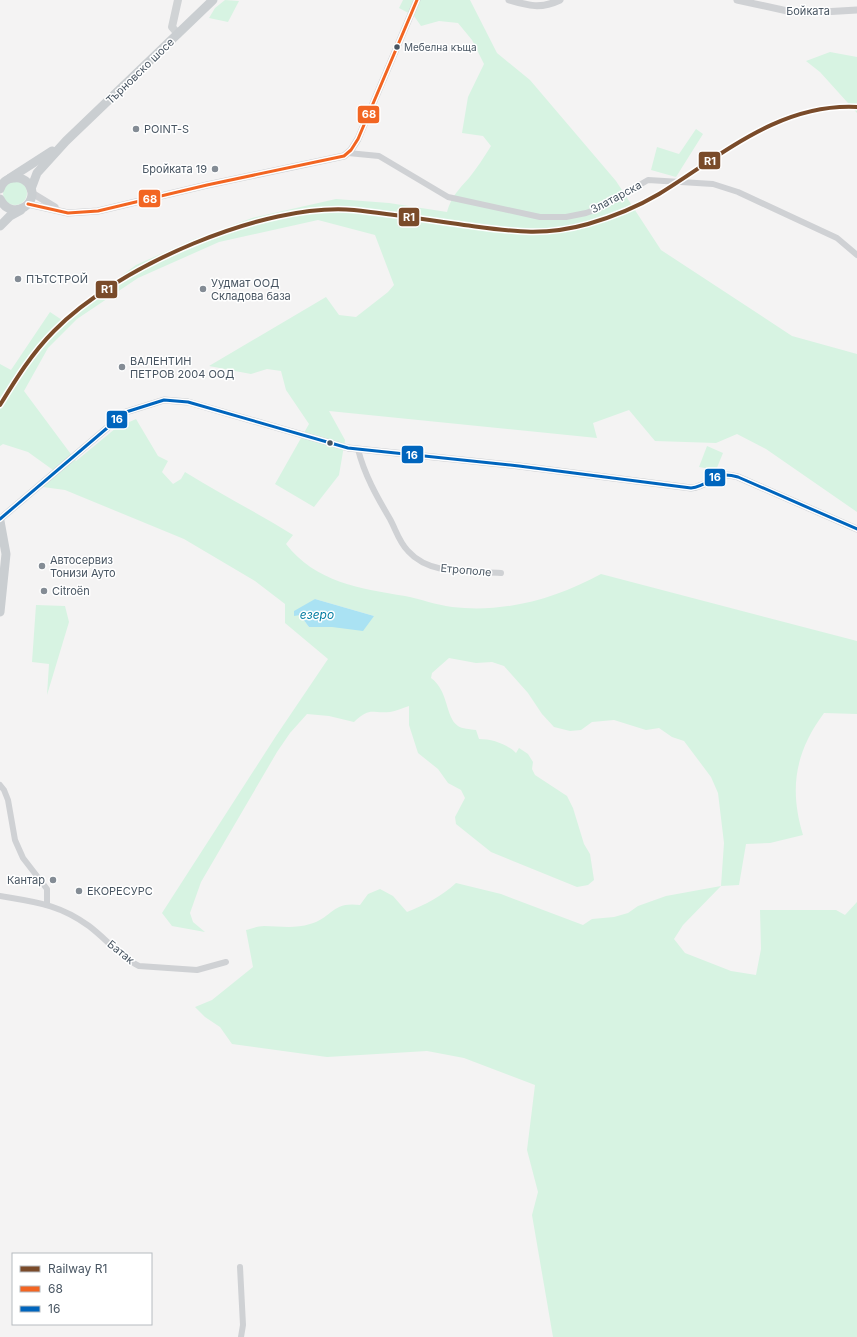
<svg xmlns="http://www.w3.org/2000/svg" width="857" height="1337" font-family="Inter,sans-serif">
  <style>
    .green { fill: #d7f3e2; fill-rule: evenodd }
    .water { fill: #aae2f3 }
    .lines { fill: none; stroke-linecap: round; stroke-linejoin: round }
    .minor { stroke: #cfd1d4; stroke-width: 6 }
    .tertiary { stroke: #cfd1d4; stroke-width: 7 }
    .secondary { stroke: #d0d3d5; stroke-width: 8 }
    .primary { stroke: #caced1; stroke-width: 9 }
    .bus-1-casing { stroke: #fff; stroke-width: 6 }
    .bus-2-casing { stroke: #fff; stroke-width: 6 }
    .bus-1 { stroke: #f26522; stroke-width: 3 }
    .bus-2 { stroke: #0065bd; stroke-width: 3 }
    .rail-1-casing { stroke: #fff; stroke-width: 7 }
    .rail-1 { stroke: #7a4b2a; stroke-width: 4 }
    .bus-dot { fill: #485562; stroke: #fff; stroke-width: 1.5 }
    .poi-dot { fill: #848c95; stroke: #fff; stroke-width: 1.5 }
    .labels { text-anchor: middle; dominant-baseline: central; stroke-width: 3; stroke-linejoin: round; paint-order: stroke }
    .bus-label { font-size: 10px; fill: #485562; stroke: #fff; text-anchor: start }
    .street-label { font-size: 11px; fill: #485562; stroke: #fff }
    .poi-label { font-size: 11px; fill: #485562; stroke: #fff; text-anchor: start }
    .water-label { font-size: 12px; font-style: italic; fill: #047da2; stroke: #fff }
    .line-badge { stroke: #fff; stroke-width: 1.5 }
    .badge-label { font-size: 11px; text-anchor: middle; font-weight: bold; fill: #fff }
  </style>
  <rect width="100%" height="100%" fill="#f4f3f3"/>
  <g class="green">
    <polygon points="225,0 239,1 228,22 209,18 215,8"/>
    <path d="M403 0H470L497 53 530 80 616 181 661 250 792 336 857 354V512L766 449 737 434 716 443 655 441 629 410 593 423 597 438 329 411 345 440 339 475 314 507 275 484 309 424 286 390 281 371 267 369 251 374 209 366 326 297 339 315 356 317 388 292 394 285 375 235 318 220 219 242 138 278 77 319 48 348 24 391 76 461 116 428 136 419 158 456 168 461 162 472 173 484 181 479 185 472C220 494 258 513 293 535L286 544C315 582 361 589 405 596 421 599 436 605 452 607 505 613 555 599 601 574L857 641V714L824 713C795 752 789 789 803 835L770 843 746 844 739 885 721 886 683 925 674 939 685 953 731 971 756 975 761 949 760 910H836L845 915 857 902V1337H553L532 1215 538 1192 527 1150 535 1085 464 1058 427 1051 327 1057 232 1044 220 1027 205 1017 195 1007 212 1000 253 967 246 930C251 929 258 926 264 926 279 926 294 929 310 924 332 918 332 901 360 905L368 894 380 889 393 896 407 912C425 905 442 896 456 883L501 894 583 925 592 919 614 917 628 913 638 906 666 896 721 886 724 843 718 793 711 777 684 741 672 737 659 728 646 730 614 720 592 722 581 730 570 731 554 727 542 714 528 693 504 666 492 662 476 663 449 658 432 673 431 678C449 691 445 717 458 726 462 729 470 729 476 730L479 739C492 739 507 744 516 753L519 748 528 754 533 762 532 769 535 775 567 796 573 808 584 844 590 854 594 880 588 885 577 887 491 852 456 824 455 817 465 798 461 790 448 783 438 769 418 753 409 725V706C402 708 396 711 390 712 371 714 371 706 354 722L329 716 307 714 290 733 277 752 201 882 190 913 193 922 205 932 172 926 162 913 276 736 328 659 285 623V604L255 581 184 539 65 490 43 487 53 470 28 452 3 444 0 446V364L11 370 50 312 62 320 136 265 192 240 252 218 336 199 389 203 447 212C451 197 459 189 469 178 477 168 484 157 491 146L483 136 462 133 468 97 484 64 472 40 458 23 439 21 421 26 414 16 399 8ZM315 599 374 616 332 627H309L300 615Z"/>
    <polygon points="830,52 857,57 857,113 820,72 806,61"/>
    <polygon points="696,129 703,134 676,177 651,170 657,147 679,154"/>
    <circle cx="15" cy="193" r="12"/>
    <polygon points="707,446 723,453 716,470 699,467"/>
    <polygon points="36,605 65,606 69,622 47,695 49,664 32,662"/>
  </g>
  <polygon class="water" points="315,599 374,616 363,631 332,627 309,627 300,615 294,616 294,611"/>
  <g class="lines">
    <g class="minor">
      <polyline points="348,153 379,156 448,197 540,217 566,217 586,213 600,208 648,180 713,184 738,192 837,238 857,255"/>
      <path d="M358 449C364 474 377 497 390 519 396 530 399 542 408 551 430 576 471 571 501 573"/>
      <polyline points="0,785 4,790 8,800 15,840 23,858 47,889 47,905"/>
      <path d="M0 896C35 902 59 904 89 926 106 939 121 957 139 966L197 970 226 962"/>
      <polyline points="240,1267 243,1325 241,1337"/>
    </g>
    <g class="tertiary">
      <path d="M509 0C529 6 541 9 560 0"/>
      <polyline points="737,0 792,12 806,13 857,10"/>
      <polyline points="32,193 55,207"/>
      <polyline points="28,204 68,213 98,211 207,185 344,156 351,150 358,139 417,0"/>
      <path d="M0 519 126 412 164 400 188 402 348 448 519 466 691 488C712 486 712 469 738 477L857 529"/>
    </g>
    <polyline class="secondary" points="178,34 172,27 178,0"/>
    <g class="primary">
      <polyline points="10,178 52,151"/>
      <path d="M0 189C2 183 7 178 14 178 19 177 24 179 28 183 43 202 12 223 0 199"/>
      <polyline points="31,189 37,173 66,141 213,0"/>
      <polyline points="0,226 10,216 21,210"/>
      <polyline points="0,521 6,554 0,612"/>
    </g>
    <defs>
      <polyline id="bus-1" points="28,204 68,213 98,211 207,185 344,156 351,150 358,139 417,0"/>
      <path id="bus-2" d="M0 519 126 412 164 400 188 402 348 448 519 466 691 488C712 486 712 469 738 477L857 529"/>
    </defs>
    <use href="#bus-1" class="bus-1-casing"/>
    <use href="#bus-2" class="bus-2-casing"/>
    <use href="#bus-1" class="bus-1"/>
    <use href="#bus-2" class="bus-2"/>
    <defs>
      <path id="rail-1" d="M0 405C16 379 32 353 54 331 116 267 264 202 354 210 391 214 428 220 464 225 510 231 542 237 588 224 612 217 637 207 659 194 721 156 779 103 857 107"/>
    </defs>
    <use href="#rail-1" class="rail-1-casing"/>
    <use href="#rail-1" class="rail-1"/>
  </g>
  <g class="bus-dot">
    <circle cx="397" cy="47" r="3.5"/>
    <circle cx="330" cy="443" r="3.5"/>
  </g>
  <g class="poi-dot">
    <circle cx="136" cy="129" r="4"/>
    <circle cx="215" cy="169" r="4"/>
    <circle cx="18" cy="279" r="4"/>
    <circle cx="203" cy="289" r="4"/>
    <circle cx="122" cy="367" r="4"/>
    <circle cx="42" cy="566" r="4"/>
    <circle cx="44" cy="591" r="4"/>
    <circle cx="53" cy="880" r="4"/>
    <circle cx="79" cy="891" r="4"/>
  </g>
  <g class="labels">
    <g class="bus-label">
      <text x="404" y="47">Мебелна къща</text>
    </g>
    <g class="street-label">
      <text x="808" y="11">Бойката</text>
      <text transform="translate(140 71) rotate(-44)">Търновско шосе</text>
      <text transform="translate(616 197) rotate(-28)">Златарска</text>
      <text transform="translate(466 570) rotate(5)">Етрополе</text>
      <text transform="translate(121 952) rotate(39)">Батак</text>
    </g>
    <g class="poi-label">
      <text x="144" y="129">POINT-S</text>
      <text x="207" y="169" text-anchor="end">Бройката 19</text>
      <text x="26" y="279">ПЪТСТРОЙ</text>
      <text x="211" y="283">Уудмат ООД<tspan x="211" dy="13">Складова база</tspan></text>
      <text x="130" y="361">ВАЛЕНТИН<tspan x="130" dy="13">ПЕТРОВ 2004 ООД</tspan></text>
      <text x="50" y="560">Автосервиз<tspan x="50" dy="13">Тонизи Ауто</tspan></text>
      <text x="52" y="591">Citroën</text>
      <text x="45" y="880" text-anchor="end">Кантар</text>
      <text x="87" y="891">ЕКОРЕСУРС</text>
    </g>
    <g class="water-label">
      <text x="317" y="614">езеро</text>
    </g>
  </g>
  <g class="line-badge">
    <rect x="357" y="105" width="23" height="19" rx="4" fill="#f26522"/>
    <rect x="698" y="151" width="23" height="19" rx="4" fill="#7a4b2a"/>
    <rect x="138" y="189" width="23" height="19" rx="4" fill="#f26522"/>
    <rect x="398" y="207" width="22" height="20" rx="4" fill="#7a4b2a"/>
    <rect x="95" y="280" width="23" height="19" rx="4" fill="#7a4b2a"/>
    <rect x="106" y="410" width="22" height="19" rx="4" fill="#0065bd"/>
    <rect x="401" y="445" width="23" height="19" rx="4" fill="#0065bd"/>
    <rect x="704" y="468" width="22" height="19" rx="4" fill="#0065bd"/>
  </g>
  <g class="badge-label">
    <text x="369" y="118">68</text>
    <text x="710" y="165">R1</text>
    <text x="150" y="203">68</text>
    <text x="409" y="221">R1</text>
    <text x="107" y="293">R1</text>
    <text x="117" y="423">16</text>
    <text x="412" y="459">16</text>
    <text x="715" y="481">16</text>
  </g>
  <rect x="12" y="1253" width="140" height="72" fill="#ffffff" stroke="#b6bbc0"/>
  <rect x="20" y="1266" width="20" height="6" fill="#7a4b2a" stroke="#b6bbc0"/>
  <text x="48" y="1273" font-size="12" fill="#485562">Railway R1</text>
  <rect x="20" y="1286" width="20" height="6" fill="#f26522" stroke="#b6bbc0"/>
  <text x="48" y="1293" font-size="12" fill="#485562">68</text>
  <rect x="20" y="1306" width="20" height="6" fill="#0065bd" stroke="#b6bbc0"/>
  <text x="48" y="1313" font-size="12" fill="#485562">16</text>
</svg>
